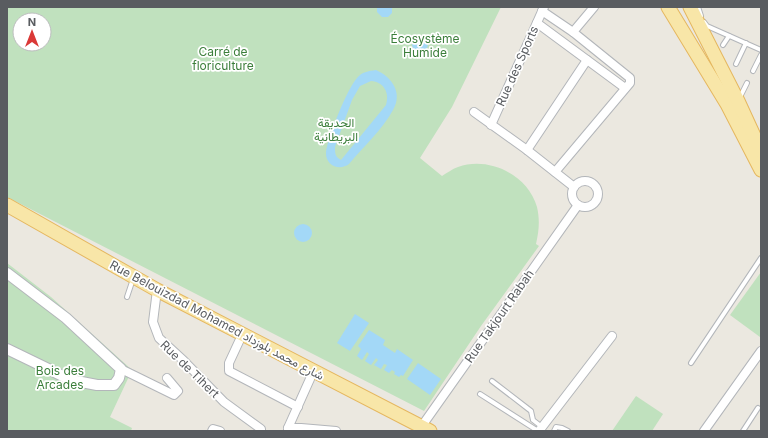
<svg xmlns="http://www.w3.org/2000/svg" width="768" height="438" font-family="Inter,Vazirmatn,sans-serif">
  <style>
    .green { fill: #c0e1be; fill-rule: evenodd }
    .water { fill: #a3d8f7; fill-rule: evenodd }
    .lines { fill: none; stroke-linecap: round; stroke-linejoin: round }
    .service-casing { stroke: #b3b6ba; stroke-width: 6 }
    .minor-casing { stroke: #b3b6ba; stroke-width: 10 }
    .tertiary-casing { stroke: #b3b6ba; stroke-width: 12 }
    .primary-casing { stroke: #e5b75f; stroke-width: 15 }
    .service { stroke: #fff; stroke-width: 4 }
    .minor { stroke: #fff; stroke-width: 8 }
    .tertiary { stroke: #fff; stroke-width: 10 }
    .primary { stroke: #f8e6a8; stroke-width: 13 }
    .labels { text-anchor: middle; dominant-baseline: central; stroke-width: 3.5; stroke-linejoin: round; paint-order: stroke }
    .park-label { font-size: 12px; fill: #3b7e3a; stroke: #fff }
    .street-label { font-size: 12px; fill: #595c60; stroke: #fff }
  </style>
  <rect width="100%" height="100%" fill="#ebe8e0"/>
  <g class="green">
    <path d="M7 7H501L452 107 420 158 442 176C447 173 452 169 458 167 489 156 528 175 537 207 540 220 539 231 536 244L539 246 481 326 424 411 7 197ZM20 20H44V44H20Z"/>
    <polygon points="7,263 51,297 132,370 110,417 132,428 131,431 7,431"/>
    <polygon points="761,272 761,336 760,337 730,315"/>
    <polygon points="636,396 663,414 652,431 612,431"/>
  </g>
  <g class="water">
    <polygon points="377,7 392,7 392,13 388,17 382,17 377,12"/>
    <circle cx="420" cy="44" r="8"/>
    <path d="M376 70C392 77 403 93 393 110 383 129 363 147 349 164 340 171 325 166 326 152 328 137 347 89 357 78 362 72 368 71 376 70ZM371 81C384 82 390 93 386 105L341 160C335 157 335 153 335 147L352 100 360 86Z"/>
    <circle cx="303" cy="233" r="9"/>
    <polygon points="355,314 369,323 350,351 337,343"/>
    <polygon points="369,330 385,340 383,345 395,353 397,349 413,360 403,376 401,375 399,377 394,374 395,372 392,370 389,373 384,370 387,365 384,364 381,369 374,365 378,360 376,358 371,365 365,361 369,354 367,352 362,360 357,356 361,349 358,346"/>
    <polygon points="418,363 441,379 430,395 407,379"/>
  </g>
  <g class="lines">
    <defs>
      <g id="service">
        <polyline points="698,7 701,16"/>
        <polyline points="704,22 707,26 761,50"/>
        <polyline points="723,45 729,36"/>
        <polyline points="736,64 746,43"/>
        <polyline points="753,71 761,55"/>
        <polyline points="740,97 747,83"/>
        <polyline points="127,297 133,279"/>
        <polyline points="691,363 761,258"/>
        <polyline points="492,381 531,411 533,420 542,427"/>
        <polyline points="480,394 538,431"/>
        <polyline points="554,431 556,427 562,428 568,431"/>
        <polyline points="743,431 758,408"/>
      </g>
      <g id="minor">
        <polyline points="542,11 573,32 630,78 630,83 555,172"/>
        <polyline points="537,23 625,88"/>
        <polyline points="573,32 594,7"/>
        <polyline points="474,112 527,150 574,187"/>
        <polyline points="491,125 544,7"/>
        <polyline points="527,150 587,60"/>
        <circle cx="585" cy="194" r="13"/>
        <polyline points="157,290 153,322 159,338 184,361 224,402 261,429 261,431"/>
        <polyline points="242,335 229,363 229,371 298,407"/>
        <polyline points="121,369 174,395 178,391 167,378"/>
        <polyline points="288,428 314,370"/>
        <polyline points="419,430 578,205"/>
        <polyline points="212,431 213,429 220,431"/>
        <polyline points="293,431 288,428 301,428 336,431"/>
        <polyline points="539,431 612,336"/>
        <polyline points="704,431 761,351"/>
      </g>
      <polyline id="tertiary" points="7,273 66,318 121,369 119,378 114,385 97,385 71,380 7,349"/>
      <g id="primary">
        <polyline points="668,7 727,104 761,170"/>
        <polyline points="690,7 738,101 761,151"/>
        <polyline points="7,205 157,290 430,431"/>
      </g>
    </defs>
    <use href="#service" class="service-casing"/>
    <use href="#minor" class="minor-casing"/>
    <use href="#tertiary" class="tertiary-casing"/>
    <use href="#primary" class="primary-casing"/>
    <use href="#service" class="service"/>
    <use href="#minor" class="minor"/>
    <use href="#tertiary" class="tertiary"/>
    <use href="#primary" class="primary"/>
  </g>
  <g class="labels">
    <g class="park-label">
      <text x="425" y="38">Écosystème<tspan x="425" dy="14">Humide</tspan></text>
      <text x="223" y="51">Carré de<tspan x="223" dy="14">floriculture</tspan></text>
      <text x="336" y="122">الحديقة<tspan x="336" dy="14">البريطانية</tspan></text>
      <text x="60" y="370">Bois des<tspan x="60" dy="14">Arcades</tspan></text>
    </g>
    <g class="street-label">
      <text transform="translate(517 66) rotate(-66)">Rue des Sports</text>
      <text transform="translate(499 316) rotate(-55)">Rue Takjourt Rabah</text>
      <text transform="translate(217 320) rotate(28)">Rue Belouizdad Mohamed شارع محمد بلوزداد</text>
      <text transform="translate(190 369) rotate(44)">Rue de Tihert</text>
    </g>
  </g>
  <rect width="768" height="438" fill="none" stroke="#595c60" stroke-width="16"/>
  <g transform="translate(32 32)"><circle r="19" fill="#ffffff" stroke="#bdbebf"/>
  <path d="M0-3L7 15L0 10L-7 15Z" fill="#da3937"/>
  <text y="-6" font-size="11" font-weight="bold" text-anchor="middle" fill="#595c60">N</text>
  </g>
</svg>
